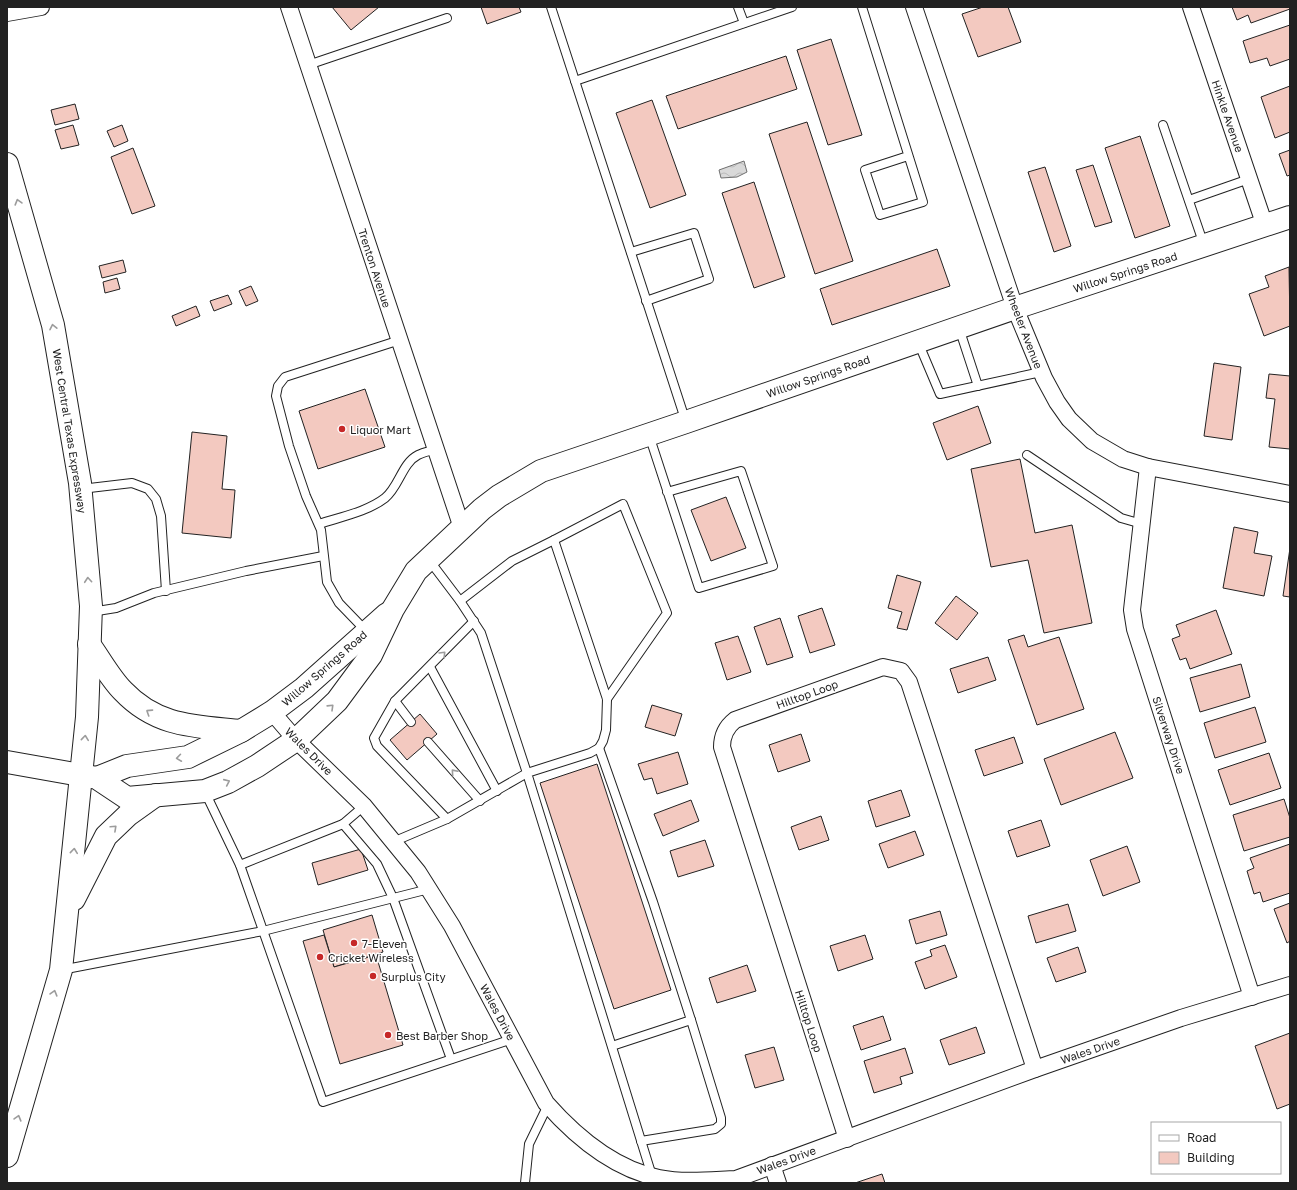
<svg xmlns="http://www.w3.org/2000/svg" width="1297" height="1190" font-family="'Golos Text',sans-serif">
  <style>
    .water { fill: url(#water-waves); stroke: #6f6f6f }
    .building { fill: #f3c9c0; stroke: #222 }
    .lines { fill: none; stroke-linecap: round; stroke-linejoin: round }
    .lane-casing { stroke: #222; stroke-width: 10 }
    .street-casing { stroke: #222; stroke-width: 18 }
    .secondary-casing { stroke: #222; stroke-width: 24 }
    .lane { stroke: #fff; stroke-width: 8 }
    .street { stroke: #fff; stroke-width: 16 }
    .secondary { stroke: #fff; stroke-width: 22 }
    .oneway { stroke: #9c9c9c }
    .poi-dot { fill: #c62828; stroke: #fff; stroke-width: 1.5 }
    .labels { text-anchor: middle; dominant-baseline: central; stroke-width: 3; stroke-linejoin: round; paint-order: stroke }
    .street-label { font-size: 11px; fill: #222; stroke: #fff }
    .poi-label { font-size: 11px; fill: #222; stroke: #fff; text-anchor: start }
  </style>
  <defs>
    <pattern id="water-waves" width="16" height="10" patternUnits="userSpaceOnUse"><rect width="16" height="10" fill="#d9d9d9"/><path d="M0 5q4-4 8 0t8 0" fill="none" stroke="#bababa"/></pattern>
  </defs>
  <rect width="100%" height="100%" fill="#fff"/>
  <polygon class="water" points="744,161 747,172 737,177 721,178 719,170"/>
  <g class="building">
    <polygon points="332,7 379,7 351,30"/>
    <polygon points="481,7 519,7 521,12 487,24"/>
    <polygon points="983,7 1008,7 1021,42 978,57 962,14"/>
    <polygon points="1232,7 1290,7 1290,9 1251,23 1248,15 1237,20"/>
    <polygon points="1290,25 1290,59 1270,66 1267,58 1250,63 1243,41"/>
    <polygon points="831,39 862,135 828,145 797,50"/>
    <polygon points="786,56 797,89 678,129 666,96"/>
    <polygon points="1290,86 1290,132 1275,138 1261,97"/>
    <polygon points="652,100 686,195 650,208 616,113"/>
    <polygon points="75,104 79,119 55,125 51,110"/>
    <polygon points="807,122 853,261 815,274 769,134"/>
    <polygon points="73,125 79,145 61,149 55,130"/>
    <polygon points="122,125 128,141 114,147 107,131"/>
    <polygon points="1140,136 1170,226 1135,238 1105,148"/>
    <polygon points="133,148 155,206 132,214 111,157"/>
    <polygon points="1290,150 1290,175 1287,176 1279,154"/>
    <polygon points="1093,165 1112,222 1095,227 1076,170"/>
    <polygon points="1045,167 1071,246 1054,252 1028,172"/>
    <polygon points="754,182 785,277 754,288 722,193"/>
    <polygon points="937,249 950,286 832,325 820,289"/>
    <polygon points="123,260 126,272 102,278 99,266"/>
    <polygon points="1289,267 1290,326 1264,336 1249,294 1269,287 1265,276"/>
    <polygon points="117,278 120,289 105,293 103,282"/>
    <polygon points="251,286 258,301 246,306 239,291"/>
    <polygon points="228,295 232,304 214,311 210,301"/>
    <polygon points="196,306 200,316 176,326 172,316"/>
    <polygon points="1214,363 1241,367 1232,440 1204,436"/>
    <polygon points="1269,374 1290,376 1290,449 1269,447 1275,399 1266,398"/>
    <polygon points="365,389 385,447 318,469 299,411"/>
    <polygon points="978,406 991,443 947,460 933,423"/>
    <polygon points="192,432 227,436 222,489 235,490 231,538 182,533"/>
    <polygon points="1020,459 1035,533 1072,525 1092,623 1044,633 1028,560 991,567 971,469"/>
    <polygon points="726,497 746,548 711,561 691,510"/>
    <polygon points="1234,527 1258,532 1254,553 1272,556 1264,596 1223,588"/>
    <polygon points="1290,548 1290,597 1283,596"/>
    <polygon points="897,575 921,582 907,630 897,628 902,612 888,608"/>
    <polygon points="956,596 978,613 957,640 935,623"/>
    <polygon points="822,608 835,645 810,653 798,616"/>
    <polygon points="1216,610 1232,654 1190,669 1186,658 1180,660 1172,639 1180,636 1176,625"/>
    <polygon points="780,618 793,657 767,665 754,627"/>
    <polygon points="1024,635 1028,647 1059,637 1084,709 1037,725 1008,640"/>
    <polygon points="738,636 751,672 727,680 715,643"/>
    <polygon points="988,657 996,680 958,693 950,669"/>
    <polygon points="1241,664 1250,697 1200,712 1190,678"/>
    <polygon points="652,705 682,714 675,736 645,727"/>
    <polygon points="1255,707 1266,742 1215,758 1204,723"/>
    <polygon points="420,714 437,734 407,760 390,740"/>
    <polygon points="1115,732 1133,778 1061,805 1044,759"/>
    <polygon points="801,734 810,761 778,772 769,745"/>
    <polygon points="1014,737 1023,763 984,776 975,750"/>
    <polygon points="678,752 688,784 657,794 652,778 644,780 638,764"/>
    <polygon points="1269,753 1281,788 1230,805 1218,770"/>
    <polygon points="597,764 671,990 614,1009 540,783"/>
    <polygon points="901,790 910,816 876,827 868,801"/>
    <polygon points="1284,799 1290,818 1290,837 1244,851 1233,815"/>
    <polygon points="691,800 699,821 663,836 654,814"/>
    <polygon points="821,816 829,840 799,850 791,827"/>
    <polygon points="1041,820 1050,846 1017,857 1008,831"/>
    <polygon points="915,831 924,855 888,868 879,844"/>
    <polygon points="705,840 714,866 678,877 670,851"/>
    <polygon points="1290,844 1290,893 1263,902 1260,892 1254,894 1247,871 1254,868 1250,858"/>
    <polygon points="1127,846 1140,882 1103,896 1090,860"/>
    <polygon points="361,849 368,870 318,885 312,863"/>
    <polygon points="1290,903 1290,941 1287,943 1274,909"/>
    <polygon points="1068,904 1076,931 1036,943 1028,916"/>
    <polygon points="940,911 947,935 916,944 909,920"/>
    <polygon points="372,915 383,952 334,967 323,930"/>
    <polygon points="324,935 334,967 376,955 403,1045 340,1064 303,941"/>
    <polygon points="865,935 873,959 838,971 830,946"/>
    <polygon points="945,945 957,977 925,989 915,962 932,956 930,950"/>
    <polygon points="1078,947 1086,972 1056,982 1047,958"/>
    <polygon points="747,965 756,991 717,1003 709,978"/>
    <polygon points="883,1016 891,1040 861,1050 853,1026"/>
    <polygon points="976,1027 985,1053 949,1065 940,1040"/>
    <polygon points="1290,1033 1290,1104 1277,1109 1255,1046"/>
    <polygon points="774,1047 784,1080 755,1088 745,1055"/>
    <polygon points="905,1048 913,1073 900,1077 902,1084 874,1093 864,1061"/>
    <polygon points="882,1174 885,1183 855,1183"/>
  </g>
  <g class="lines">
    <defs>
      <g id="lane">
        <polyline points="551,7 686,422"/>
        <polyline points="738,7 744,23"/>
        <polyline points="862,7 923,202 880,215 865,170 908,156"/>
        <polyline points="308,65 447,18"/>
        <polyline points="575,81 792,7"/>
        <polyline points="1163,125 1204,245"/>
        <polyline points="1189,200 1249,179"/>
        <polyline points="631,252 694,233 709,279 646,301"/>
        <polyline points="959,328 978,386"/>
        <polyline points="918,342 940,394 1041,372"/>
        <polyline points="649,435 699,588 773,566 741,471 667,492"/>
        <polyline points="1027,455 1121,518 1142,524"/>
        <polyline points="81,489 132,483 148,489 156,499 161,516 166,591"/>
        <path d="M319 524C340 517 367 512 385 498 399 487 402 463 418 455 424 452 430 451 436 449"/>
        <polyline points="554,540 623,504 667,613 607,699"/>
        <polyline points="460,601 512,561 554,540 607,699 606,730 603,741 599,748 590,753 527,773 652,1176"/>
        <polyline points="91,612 116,608 154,593 246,571 323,556"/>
        <polyline points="366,631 339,603 327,582 321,530 306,496 289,446 276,396 278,386 285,377 400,340"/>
        <polyline points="430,667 497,791"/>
        <polyline points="395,701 411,722"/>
        <polyline points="428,742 480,801"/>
        <polyline points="599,748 653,902 691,1020 612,1046"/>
        <polyline points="205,792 240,865 323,1102 512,1039"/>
        <polyline points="364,806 343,824 377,864 393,898 451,1059"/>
        <polyline points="447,819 377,746 374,738 395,701 474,621"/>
        <polyline points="395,841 447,819 527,773 481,633 460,601 429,560"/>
        <polyline points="240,865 343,824"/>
        <polyline points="61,970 263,931 429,889"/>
        <polyline points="641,1141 715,1129 721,1124 721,1118 691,1020"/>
        <polyline points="525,1183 529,1144 548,1105"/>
      </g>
      <g id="street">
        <polyline points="289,7 462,528"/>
        <polyline points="914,7 1015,308 1044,378 1057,402 1069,419 1092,441 1123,459 1148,467 1290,494"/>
        <polyline points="1191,7 1265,226"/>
        <polyline points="7,13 41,7"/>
        <polyline points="1148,467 1132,610 1135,629 1252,997"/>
        <path d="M272 712 296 740 364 806 418 872 452 926 546 1103C576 1137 614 1169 659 1178 684 1183 711 1180 736 1179L1035 1069 1181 1018 1290 985"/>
        <path d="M847 1139 722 747C722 735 726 727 735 720L883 667 901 671 909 682 1035 1069"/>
        <polyline points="772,1165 778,1183"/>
      </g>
      <g id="secondary">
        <polyline points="7,164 53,325 80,483 91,606 87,717 61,970 7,1156"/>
        <path d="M89 644C100 659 110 678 123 691 157 727 195 726 241 731"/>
        <polyline points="7,762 97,778 127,798 205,791 228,782 257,766 296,740 337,701 371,655 393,609 416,571 482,509 499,496 541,471 686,422 1015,308 1290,217"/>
        <polyline points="97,778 127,766 188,757 241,731 272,712 304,688 387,614"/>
        <polyline points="74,899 106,836 128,815 156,795"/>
      </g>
    </defs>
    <use href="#lane" class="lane-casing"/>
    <use href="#street" class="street-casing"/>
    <use href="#secondary" class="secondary-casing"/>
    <use href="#lane" class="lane"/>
    <use href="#street" class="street"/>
    <use href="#secondary" class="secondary"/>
  </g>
  <defs><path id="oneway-chevron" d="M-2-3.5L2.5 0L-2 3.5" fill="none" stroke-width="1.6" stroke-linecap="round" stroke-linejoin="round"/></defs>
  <g class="oneway">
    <use href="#oneway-chevron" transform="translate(18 202) rotate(-106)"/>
    <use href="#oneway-chevron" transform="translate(53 327) rotate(-102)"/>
    <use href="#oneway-chevron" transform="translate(88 580) rotate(-95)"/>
    <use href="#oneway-chevron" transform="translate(443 654) rotate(-46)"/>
    <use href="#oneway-chevron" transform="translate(331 707) rotate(-44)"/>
    <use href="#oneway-chevron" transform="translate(149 712) rotate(-147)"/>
    <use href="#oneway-chevron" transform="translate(85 738) rotate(-84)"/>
    <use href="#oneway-chevron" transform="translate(179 758) rotate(172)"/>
    <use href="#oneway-chevron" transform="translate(454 772) rotate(-131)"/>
    <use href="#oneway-chevron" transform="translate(227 782) rotate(-24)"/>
    <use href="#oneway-chevron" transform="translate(114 828) rotate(-43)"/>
    <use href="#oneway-chevron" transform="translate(74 851) rotate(-84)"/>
    <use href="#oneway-chevron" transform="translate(54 993) rotate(-74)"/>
    <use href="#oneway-chevron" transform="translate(18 1118) rotate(-74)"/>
  </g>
  <g class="poi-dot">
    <circle cx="342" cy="429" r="4"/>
    <circle cx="354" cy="943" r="4"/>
    <circle cx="320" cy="957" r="4"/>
    <circle cx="373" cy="976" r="4"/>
    <circle cx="388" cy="1035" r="4"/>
  </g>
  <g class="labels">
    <g class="street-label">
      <text transform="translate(1228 116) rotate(71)">Hinkle Avenue</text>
      <text transform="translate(375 268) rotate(72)">Trenton Avenue</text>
      <text transform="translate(1125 272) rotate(-18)">Willow Springs Road</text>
      <text transform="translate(1024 328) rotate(69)">Wheeler Avenue</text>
      <text transform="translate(818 376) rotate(-19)">Willow Springs Road</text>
      <text transform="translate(70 431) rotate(81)">West Central Texas Expressway</text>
      <text transform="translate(324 668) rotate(-41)">Willow Springs Road</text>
      <text transform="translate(807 694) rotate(-20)">Hilltop Loop</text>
      <text transform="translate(1169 735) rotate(72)">Silverway Drive</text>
      <text transform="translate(309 751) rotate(45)">Wales Drive</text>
      <text transform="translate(498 1012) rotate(62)">Wales Drive</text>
      <text transform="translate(809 1021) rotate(72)">Hilltop Loop</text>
      <text transform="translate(1090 1050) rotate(-19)">Wales Drive</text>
      <text transform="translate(786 1160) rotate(-20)">Wales Drive</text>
    </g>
    <g class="poi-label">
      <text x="350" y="429">Liquor Mart</text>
      <text x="362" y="943">7-Eleven</text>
      <text x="328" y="957">Cricket Wireless</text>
      <text x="381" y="976">Surplus City</text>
      <text x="396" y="1035">Best Barber Shop</text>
    </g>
  </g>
  <rect width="1297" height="1190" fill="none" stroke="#222222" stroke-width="16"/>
  <rect x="1151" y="1122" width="130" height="52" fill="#ffffff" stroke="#a7a7a7"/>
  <rect x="1159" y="1135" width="20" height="6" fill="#ffffff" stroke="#a7a7a7"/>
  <text x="1187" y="1142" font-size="12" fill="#222222">Road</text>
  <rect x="1159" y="1152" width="20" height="12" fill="#f3c9c0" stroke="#a7a7a7"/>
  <text x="1187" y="1162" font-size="12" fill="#222222">Building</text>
</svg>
